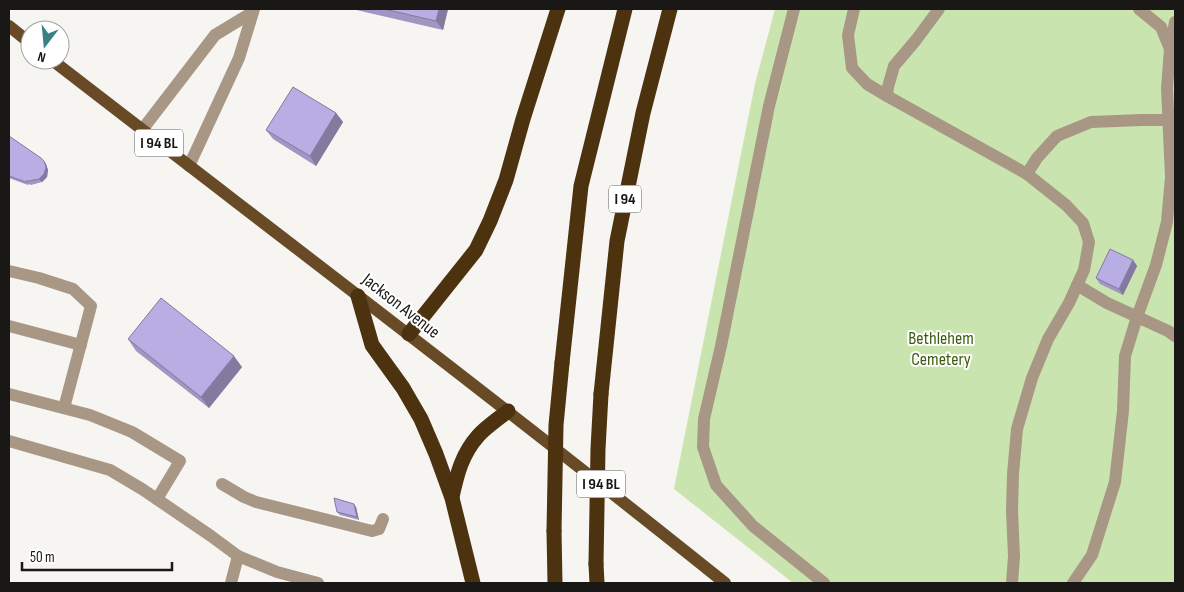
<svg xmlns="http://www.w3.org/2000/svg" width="1184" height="592" font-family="'Sofia Sans Condensed',sans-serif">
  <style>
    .green { fill: #cae4af }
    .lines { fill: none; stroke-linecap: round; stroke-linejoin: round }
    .lane { stroke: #a89784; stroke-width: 12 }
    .primary { stroke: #684b26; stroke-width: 12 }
    .highway { stroke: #4c320f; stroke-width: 15 }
    .highway-bridge { stroke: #4c320f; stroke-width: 15 }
    .wall { fill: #9f96c3 }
    .shaded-wall { fill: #827a9f }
    .building { fill: #b9aee3; stroke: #827a9f }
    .labels { text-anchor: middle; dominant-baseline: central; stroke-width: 4; stroke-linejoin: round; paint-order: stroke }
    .shield { fill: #fff; stroke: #5e5d5d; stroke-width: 1 }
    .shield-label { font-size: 16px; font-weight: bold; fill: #191817 }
    .street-label { font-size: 18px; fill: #191817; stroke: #fff }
    .park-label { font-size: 18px; fill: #3e5c10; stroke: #fff }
  </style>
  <rect width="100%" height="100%" fill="#f6f5f1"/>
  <polygon class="green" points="775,9 1175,9 1175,583 793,583 674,489 755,84"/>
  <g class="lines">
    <g class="lane">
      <polyline points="794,9 769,106 721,346 704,419 703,447 716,485 753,526 824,583"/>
      <polyline points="854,9 848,35 852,68 867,84 887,96 1027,174 1066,205 1083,223 1089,242 1084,270 1069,303 1048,339 1032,378 1017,429 1013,474 1012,511 1014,556 1012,583"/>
      <polyline points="1139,9 1161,27 1170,49"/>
      <polyline points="887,96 888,87 894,66 916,40 939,9"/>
      <polyline points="142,130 215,35 253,12"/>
      <polyline points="189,166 239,58 254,9"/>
      <polyline points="1027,174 1037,158 1057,136 1091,122 1142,120 1175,120"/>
      <polyline points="9,271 39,278 73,289 91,306 64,408"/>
      <polyline points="1077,285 1107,303 1168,331 1175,336"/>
      <polyline points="9,326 81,345"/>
      <polyline points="9,394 90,415 132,432 180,461 157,499"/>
      <polyline points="9,441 110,470 142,489 211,536 238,556 231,583"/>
      <polyline points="222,484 244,497 256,502 372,531 379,529 383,519"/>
      <polyline points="238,556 277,572 318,583"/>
      <polyline points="1073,583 1092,555 1115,482 1123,411 1125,356 1137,317 1156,265 1167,222 1171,177 1167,88 1170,49 1175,22"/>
    </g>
    <g class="primary">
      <polyline points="9,26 30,43"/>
      <path d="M52 60C277 234 503 405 725 583"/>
    </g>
    <g class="highway">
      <polyline points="358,296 372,345 403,388 421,419 436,454 452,498 473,583"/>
      <polyline points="409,334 476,250 490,221 506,180 523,119 558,9"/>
      <polyline points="562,363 581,186 625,9"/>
      <polyline points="601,394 617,241 643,113 670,9"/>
      <path d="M452 497C457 474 462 454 478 436 486 427 498 419 508 411"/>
      <polyline points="554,531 555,583"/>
      <polyline points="596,564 597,583"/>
    </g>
    <g class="highway-bridge">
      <polyline points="554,531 556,425 562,363"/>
      <polyline points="596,564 598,449 601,394"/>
    </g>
  </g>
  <g class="wall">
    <polygon points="352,9 448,9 443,30"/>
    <polygon points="336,113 343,122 316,166 273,139 266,130"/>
    <polygon points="9,136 46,164 48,170 47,177 42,182 31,185 29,184 28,185 9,178"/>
    <polygon points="1133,260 1137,266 1123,295 1100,284 1096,278"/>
    <polygon points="128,339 242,367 209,408 136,351"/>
    <polygon points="356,507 359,520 340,515 337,512"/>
  </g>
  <g class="shaded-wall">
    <polygon points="439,9 448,9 443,30 436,21"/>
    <polygon points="336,113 343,122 316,166 310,156"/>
    <polygon points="44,161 46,164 48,170 47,177 42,182 39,179"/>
    <polygon points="1133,260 1137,266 1123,295 1119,289"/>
    <polygon points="234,356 242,367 209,408 201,397"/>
    <polygon points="354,504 356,507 359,520 357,517"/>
  </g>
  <g class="building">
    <polygon points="384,9 439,9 436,21"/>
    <polygon points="293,87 336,113 310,156 266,130"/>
    <polygon points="9,136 41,158 44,161 46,167 44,174 39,179 29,181 26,181 26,182 9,176"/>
    <polygon points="1110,249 1133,260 1119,289 1096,278"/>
    <polygon points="161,298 234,356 201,397 128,339"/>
    <polygon points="334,498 354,504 357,517 337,512"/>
  </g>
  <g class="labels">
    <g class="shield">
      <rect x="135" y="129.5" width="48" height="27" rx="4"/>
      <rect x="609" y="185.5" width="32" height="27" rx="4"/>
      <rect x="577" y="470.5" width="48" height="27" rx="4"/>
    </g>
    <g class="shield-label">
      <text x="159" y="143">I 94 BL</text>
      <text x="625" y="199">I 94</text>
      <text x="601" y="484">I 94 BL</text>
    </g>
    <g class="street-label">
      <text transform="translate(401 306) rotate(38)">Jackson Avenue</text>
    </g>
    <g class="park-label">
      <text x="941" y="338">Bethlehem<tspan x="941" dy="21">Cemetery</tspan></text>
    </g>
  </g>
  <rect width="1184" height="592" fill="none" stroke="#191817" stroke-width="20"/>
  <g transform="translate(45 45) rotate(196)"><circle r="24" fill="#ffffff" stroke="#a3a3a2"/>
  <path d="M0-4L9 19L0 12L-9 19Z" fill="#398187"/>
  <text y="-8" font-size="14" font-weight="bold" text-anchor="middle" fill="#191817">N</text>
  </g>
  <path d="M22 562v8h150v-8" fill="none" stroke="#191817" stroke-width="2.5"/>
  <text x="30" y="562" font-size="15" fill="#191817" stroke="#ffffff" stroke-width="4" paint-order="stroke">50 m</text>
</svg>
